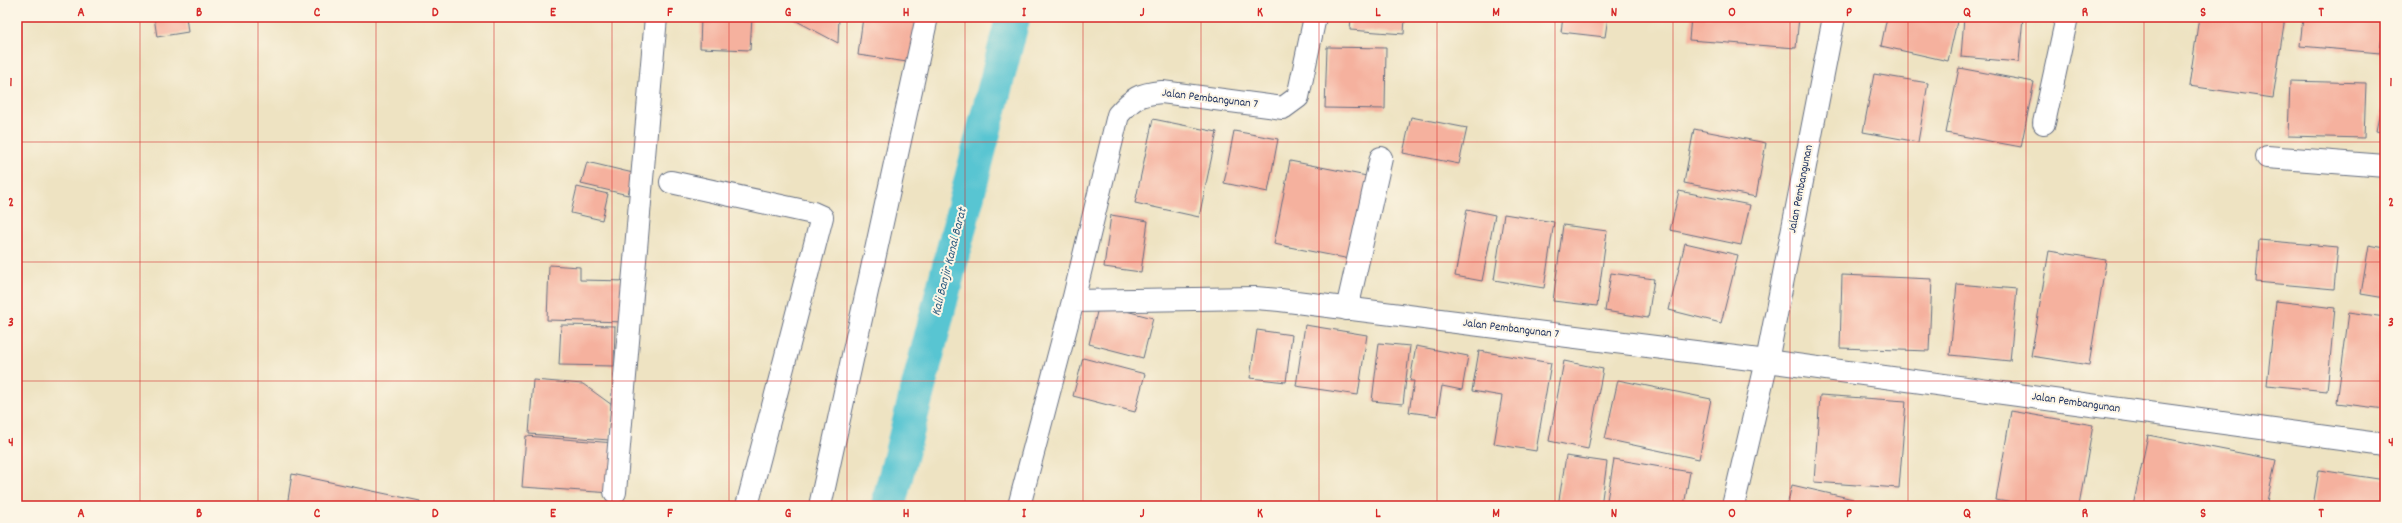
<svg xmlns="http://www.w3.org/2000/svg" width="2402" height="523" font-family="Dekko,sans-serif">
  <style>
    .lines { fill: none; stroke-linecap: round; stroke-linejoin: round }
    .canal { stroke: #59c5d2; stroke-width: 35 }
    .building { fill: #f5b19e }
    .minor-casing { stroke: #656e81; stroke-width: 24 }
    .minor { stroke: #fff; stroke-width: 22 }
    .grid { fill: none; stroke: #d62828; stroke-width: 1; stroke-opacity: 0.55 }
    .labels { text-anchor: middle; dominant-baseline: central; stroke-width: 4; stroke-linejoin: round; paint-order: stroke }
    .street-label { font-size: 12px; fill: #1b2f5e; stroke: #fcf5e5 }
    .water-label { font-size: 13px; font-style: italic; fill: #2e5c81; stroke: #fcf5e5 }
    .neatline { fill: none; stroke: #d62828; stroke-width: 1.5 }
    .grid-label { font-size: 13px; text-anchor: middle; font-weight: bold; fill: #d62828 }
  </style>
  <rect width="100%" height="100%" fill="#fcf5e5"/>
  <filter id="ink" filterUnits="userSpaceOnUse"><feTurbulence type="fractalNoise" baseFrequency=".025" numOctaves="2"/><feDisplacementMap in="SourceGraphic" scale="8" xChannelSelector="R" yChannelSelector="G"/><feConvolveMatrix kernelMatrix="1 2 1 2 8 2 1 2 1" color-interpolation-filters="sRGB"/></filter>
  <filter id="wash" filterUnits="userSpaceOnUse"><feTurbulence type="fractalNoise" baseFrequency=".012" numOctaves="4" result="noise"/><feDisplacementMap in="SourceGraphic" scale="16" xChannelSelector="R" yChannelSelector="G"/><feGaussianBlur stdDeviation="0.9" result="paint"/><feColorMatrix in="noise" values="0 0 0 0 0 0 0 0 0 0 0 0 0 0 0 0 0 1.4 0 .05"/><feComposite in="paint" operator="in"/></filter>
  <g filter="url(#wash)">
    <rect width="100%" height="100%" fill="#eee3c2"/>
    <g class="lines">
      <polyline class="canal" points="888,506 1013,17"/>
    </g>
    <g id="blocks">
      <g class="building">
        <polygon points="154,17 186,17 188,32 157,37"/>
        <polygon points="701,17 752,17 750,50 700,48"/>
        <polygon points="789,17 839,17 838,43"/>
        <polygon points="863,17 916,17 914,63 858,55"/>
        <polygon points="1351,17 1405,17 1404,34 1350,30"/>
        <polygon points="1563,17 1608,17 1605,37 1561,32"/>
        <polygon points="1691,17 1799,17 1796,48 1689,40"/>
        <polygon points="1887,17 1958,17 1948,61 1881,46"/>
        <polygon points="1964,17 2023,17 2019,62 1961,57"/>
        <polygon points="2199,17 2285,17 2273,98 2189,86"/>
        <polygon points="2303,17 2384,17 2380,53 2300,46"/>
        <polygon points="1327,47 1386,48 1385,109 1325,108"/>
        <polygon points="1959,68 2034,82 2021,147 1946,133"/>
        <polygon points="1874,74 1928,83 1918,142 1863,132"/>
        <polygon points="2290,81 2366,83 2364,138 2288,136"/>
        <polygon points="2384,92 2385,92 2385,133 2376,131"/>
        <polygon points="1411,117 1467,128 1459,164 1403,153"/>
        <polygon points="1153,119 1217,132 1199,217 1135,203"/>
        <polygon points="1694,129 1766,143 1756,197 1684,183"/>
        <polygon points="1234,131 1278,139 1268,192 1224,183"/>
        <polygon points="1290,161 1372,177 1355,260 1274,244"/>
        <polygon points="587,162 633,173 628,195 581,184"/>
        <polygon points="577,187 608,194 602,220 571,213"/>
        <polygon points="1679,191 1750,205 1741,245 1670,230"/>
        <polygon points="1467,209 1495,215 1482,281 1455,276"/>
        <polygon points="1504,214 1554,222 1544,288 1494,280"/>
        <polygon points="1111,215 1148,221 1141,272 1104,267"/>
        <polygon points="1563,225 1607,231 1597,306 1553,301"/>
        <polygon points="2259,240 2338,247 2334,289 2256,282"/>
        <polygon points="1685,243 1738,255 1721,323 1669,310"/>
        <polygon points="2369,245 2385,248 2385,298 2361,294"/>
        <polygon points="2049,251 2106,260 2089,365 2031,356"/>
        <polygon points="549,265 580,267 580,280 627,281 627,322 547,320"/>
        <polygon points="1611,273 1654,279 1648,318 1605,311"/>
        <polygon points="1842,275 1932,279 1929,351 1840,348"/>
        <polygon points="1957,284 2017,289 2010,361 1950,355"/>
        <polygon points="2276,301 2335,308 2327,391 2267,385"/>
        <polygon points="1099,304 1153,318 1143,358 1089,344"/>
        <polygon points="2349,312 2385,317 2385,409 2337,403"/>
        <polygon points="561,325 615,326 614,366 559,365"/>
        <polygon points="1305,325 1367,335 1358,395 1296,386"/>
        <polygon points="1257,330 1292,335 1286,382 1250,378"/>
        <polygon points="1379,343 1410,346 1403,404 1372,401"/>
        <polygon points="1416,346 1468,356 1462,390 1442,386 1437,416 1409,412 1414,381 1410,381"/>
        <polygon points="1479,351 1551,363 1536,451 1494,444 1502,396 1472,391"/>
        <polygon points="1083,358 1145,374 1135,412 1073,396"/>
        <polygon points="1564,361 1603,369 1588,449 1549,441"/>
        <polygon points="533,380 583,384 612,405 609,440 529,434"/>
        <polygon points="1618,380 1711,399 1699,459 1605,439"/>
        <polygon points="1820,395 1906,401 1899,488 1814,482"/>
        <polygon points="2011,411 2093,425 2079,506 2031,506 1996,500"/>
        <polygon points="2148,435 2276,460 2266,506 2133,506"/>
        <polygon points="526,436 615,443 612,493 522,487"/>
        <polygon points="1566,456 1607,462 1601,506 1558,506"/>
        <polygon points="1614,459 1690,472 1684,506 1606,506"/>
        <polygon points="2319,470 2385,480 2380,506 2313,506"/>
        <polygon points="292,474 420,501 419,506 287,506"/>
        <polygon points="1792,485 1853,499 1852,506 1787,506"/>
      </g>
    </g>
  </g>
  <g filter="url(#ink)">
    <use href="#blocks" fill-opacity="0" stroke="#656e81" stroke-width="1"/>
    <g class="lines">
      <defs>
        <g id="minor">
          <polyline points="2044,123 2067,17"/>
          <polyline points="2267,157 2385,166"/>
          <polyline points="671,182 813,213 822,217 747,506"/>
          <path d="M1073 301 1118 115C1133 98 1139 94 1162 92L1283 108 1298 97 1315 17"/>
          <polyline points="1347,309 1381,158"/>
          <polyline points="615,492 656,17"/>
          <polyline points="820,506 927,17"/>
          <polyline points="1019,506 1073,301 1255,298 1280,300 1767,361 2385,445"/>
          <polyline points="1733,506 1767,361 1834,17"/>
        </g>
      </defs>
      <use href="#minor" class="minor-casing"/>
      <use href="#minor" class="minor"/>
    </g>
  </g>
  <path class="grid" d="M140 17V506M258 17V506M376 17V506M494 17V506M612 17V506M729 17V506M847 17V506M965 17V506M1083 17V506M1201 17V506M1319 17V506M1437 17V506M1555 17V506M1673 17V506M1790 17V506M1908 17V506M2026 17V506M2144 17V506M2262 17V506M17 142H2385M17 262H2385M17 381H2385"/>
  <g class="labels">
    <g class="street-label">
      <text transform="translate(1210 99) rotate(7)">Jalan Pembangunan 7</text>
      <text transform="translate(1801 189) rotate(-79)">Jalan Pembangunan</text>
      <text transform="translate(1511 329) rotate(7)">Jalan Pembangunan 7</text>
      <text transform="translate(2076 403) rotate(8)">Jalan Pembangunan</text>
    </g>
    <g class="water-label">
      <text transform="translate(950 262) rotate(-76)">Kali Banjir Kanal Barat</text>
    </g>
  </g>
  <rect width="2402" height="523" fill="none" stroke="#fcf5e5" stroke-width="44"/>
  <rect x="22" y="22" width="2358" height="479" class="neatline"/>
  <g class="grid-label">
    <text x="81" y="16">A</text>
    <text x="199" y="16">B</text>
    <text x="317" y="16">C</text>
    <text x="435" y="16">D</text>
    <text x="553" y="16">E</text>
    <text x="670" y="16">F</text>
    <text x="788" y="16">G</text>
    <text x="906" y="16">H</text>
    <text x="1024" y="16">I</text>
    <text x="1142" y="16">J</text>
    <text x="1260" y="16">K</text>
    <text x="1378" y="16">L</text>
    <text x="1496" y="16">M</text>
    <text x="1614" y="16">N</text>
    <text x="1732" y="16">O</text>
    <text x="1849" y="16">P</text>
    <text x="1967" y="16">Q</text>
    <text x="2085" y="16">R</text>
    <text x="2203" y="16">S</text>
    <text x="2321" y="16">T</text>
    <text x="11" y="86">1</text>
    <text x="2391" y="86">1</text>
    <text x="11" y="206">2</text>
    <text x="2391" y="206">2</text>
    <text x="11" y="326">3</text>
    <text x="2391" y="326">3</text>
    <text x="11" y="446">4</text>
    <text x="2391" y="446">4</text>
    <text x="81" y="517">A</text>
    <text x="199" y="517">B</text>
    <text x="317" y="517">C</text>
    <text x="435" y="517">D</text>
    <text x="553" y="517">E</text>
    <text x="670" y="517">F</text>
    <text x="788" y="517">G</text>
    <text x="906" y="517">H</text>
    <text x="1024" y="517">I</text>
    <text x="1142" y="517">J</text>
    <text x="1260" y="517">K</text>
    <text x="1378" y="517">L</text>
    <text x="1496" y="517">M</text>
    <text x="1614" y="517">N</text>
    <text x="1732" y="517">O</text>
    <text x="1849" y="517">P</text>
    <text x="1967" y="517">Q</text>
    <text x="2085" y="517">R</text>
    <text x="2203" y="517">S</text>
    <text x="2321" y="517">T</text>
  </g>
</svg>
